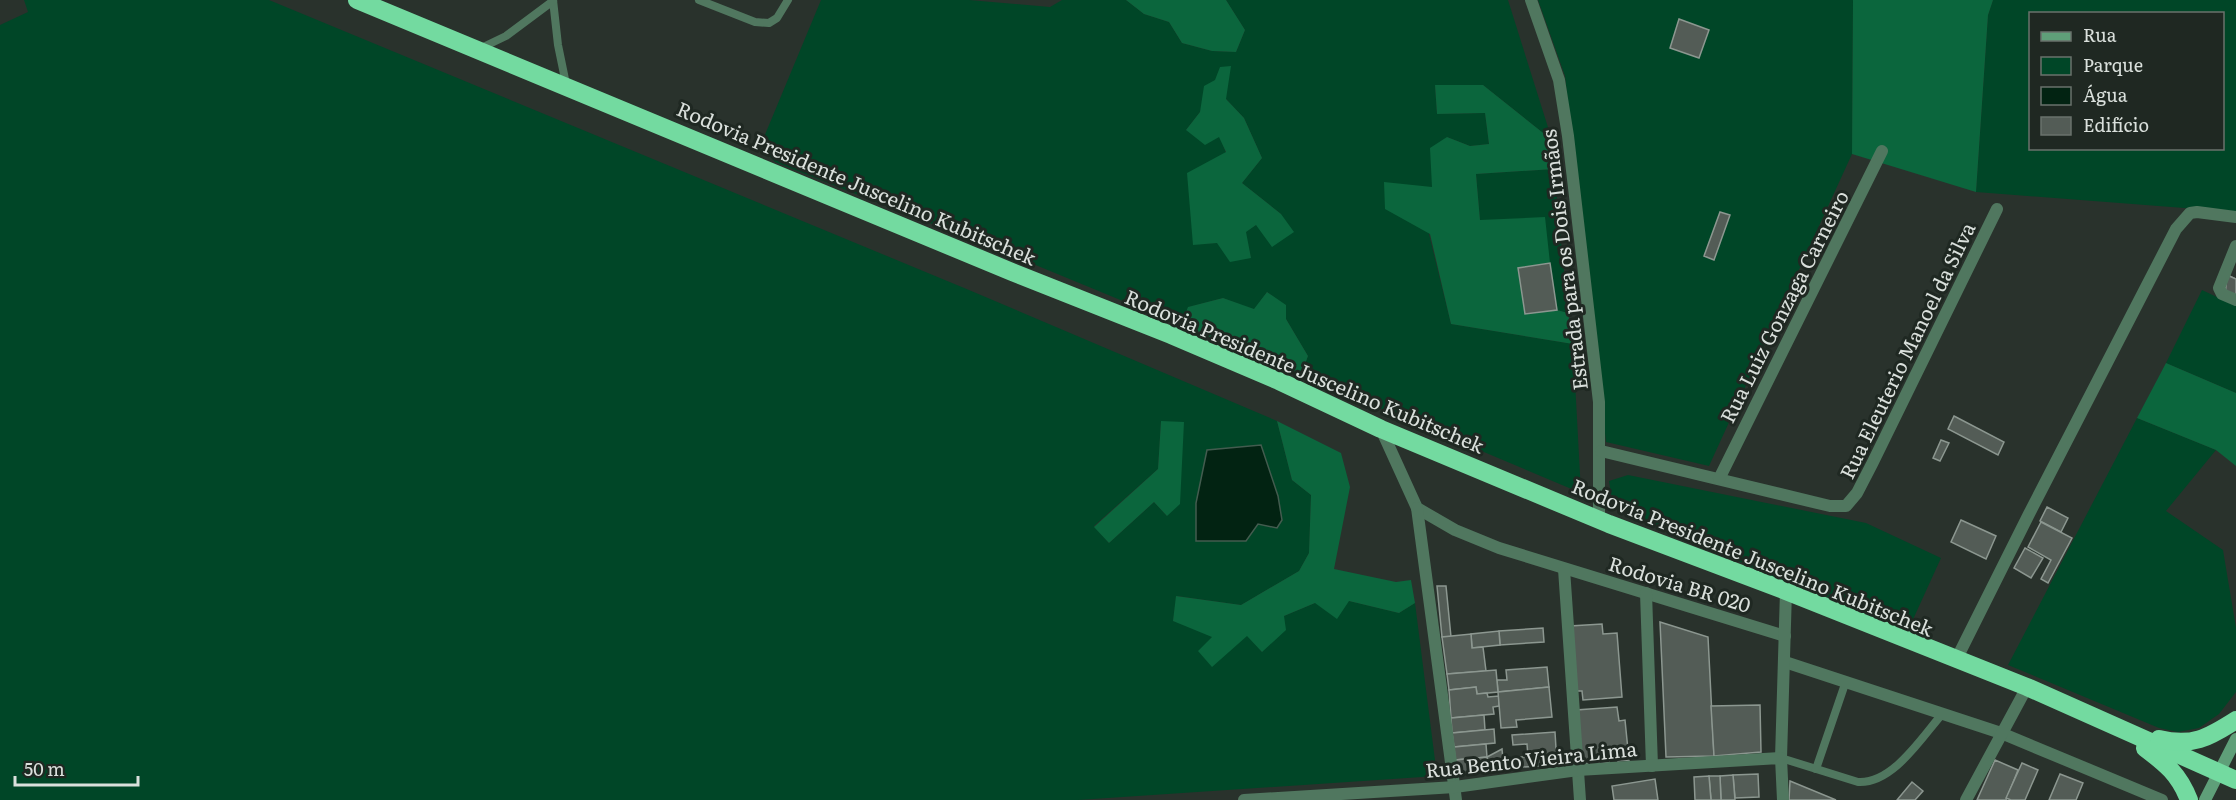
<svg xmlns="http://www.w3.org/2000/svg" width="2236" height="800" font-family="Literata,serif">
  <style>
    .green { fill: #004627; fill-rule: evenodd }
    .forest { fill: #0b663d }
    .water { fill: #022312; stroke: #435c4f; stroke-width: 1.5 }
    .building { fill: #535c56; stroke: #8c9790; stroke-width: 1.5 }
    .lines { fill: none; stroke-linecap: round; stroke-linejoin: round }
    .lane { stroke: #50775f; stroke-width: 8 }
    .street { stroke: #50775f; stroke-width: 12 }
    .secondary { stroke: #5f9f79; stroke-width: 12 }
    .highway { stroke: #73daa0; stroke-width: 18 }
    .labels { text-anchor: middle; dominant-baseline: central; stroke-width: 6; stroke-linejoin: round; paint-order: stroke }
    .street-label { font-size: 20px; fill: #dae0dc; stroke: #1f2822 }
  </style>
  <rect width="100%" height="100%" fill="#29322c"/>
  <g class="green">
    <path d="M24 0H269L969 290 1277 421 1292 480 1311 495 1309 553 1299 571 1241 605 1177 596 1173 621 1247 635 1262 652 1284 616 1315 603 1349 601 1399 613 1415 603 1437 776 1078 800H0V25L28 12ZM1161 421 1167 516 1154 502 1109 543 1094 526 1158 469Z"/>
    <path d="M821 0H969L1050 7 1062 0H1126L1144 14 1169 22 1182 43 1212 51 1236 52 1245 30 1226 0H1508L1552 140 1483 85H1435L1437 114 1485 113 1489 144 1470 146 1447 137 1432 187 1429 234 1451 324 1573 344 1581 493 1301 375 1308 356 1286 319 1285 305 1267 292 1254 310 1223 298 1189 307 1181 325 1021 259 775 162 766 152 764 137ZM1215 80 1226 99 1244 118 1262 158 1242 183 1281 214 1256 225 1245 232 1251 258 1217 243 1193 244 1226 153 1220 137 1186 130 1200 112Z"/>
    <polygon points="1538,0 1853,0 1852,154 1709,466 1606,442 1565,76"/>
    <path d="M1993 0H2236V212L1976 192 1988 15ZM2030 14H2222V148H2030Z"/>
    <polygon points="1554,169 1568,313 1557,310 1480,220 1476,174"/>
    <polygon points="2202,290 2236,306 2236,393 2166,363"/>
    <polygon points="2137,418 2216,450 2166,511 2223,550 2236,628 2236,692 2219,714 2199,728 2178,732 2159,728 2008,665"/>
    <polygon points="1628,475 1866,523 1941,558 1910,626 1788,583 1613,506 1609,481"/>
  </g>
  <g class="forest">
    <polygon points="1126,0 1226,0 1245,30 1236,52 1212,51 1182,43 1169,22 1144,14"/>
    <polygon points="1853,0 1993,0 1988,15 1976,192 1852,154"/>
    <polygon points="1231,66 1226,99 1244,118 1262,158 1242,183 1281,214 1294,232 1272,247 1256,225 1246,232 1251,258 1230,262 1217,243 1193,245 1187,173 1226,152 1219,137 1205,145 1186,130 1200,112 1204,86 1215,80 1220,67"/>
    <polygon points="1435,85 1483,85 1552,140 1554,169 1476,174 1480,220 1545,217 1550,263 1518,268 1525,314 1557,310 1568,313 1573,344 1451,324 1430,234 1385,209 1384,182 1432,187 1430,148 1447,137 1470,146 1489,144 1485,113 1437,114"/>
    <polygon points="1267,292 1286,305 1286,319 1308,356 1301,375 1181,325 1188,307 1223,298 1254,309"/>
    <polygon points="2166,363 2236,393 2236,466 2216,450 2137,418"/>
    <polygon points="1161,421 1184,422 1180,504 1167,516 1154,502 1109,543 1094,527 1158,469"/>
    <polygon points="1277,421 1341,453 1350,487 1334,569 1396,582 1411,580 1415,603 1399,613 1349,601 1337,619 1315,603 1284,616 1286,630 1262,652 1247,636 1212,667 1198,651 1212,637 1173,621 1176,596 1241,605 1299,571 1309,553 1311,495 1292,480"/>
  </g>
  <polygon class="water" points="1261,445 1278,496 1282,520 1277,528 1258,524 1246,541 1196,541 1196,503 1207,450"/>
  <g class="building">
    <polygon points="1679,19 1709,30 1699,58 1670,48"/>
    <polygon points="1720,212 1730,215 1714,260 1704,256"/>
    <polygon points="1550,263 1557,310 1525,314 1518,268"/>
    <polygon points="2227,275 2236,279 2236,297 2220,290"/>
    <polygon points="2227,275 2236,279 2236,300 2225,296"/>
    <polygon points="1954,416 2004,442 1998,455 1948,429"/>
    <polygon points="1941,440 1949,443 1940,461 1933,458"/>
    <polygon points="2047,507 2068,518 2061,532 2040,521"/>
    <polygon points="1961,520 1996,536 1986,559 1951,542"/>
    <polygon points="2041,522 2072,538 2048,583 2041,579 2051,560 2028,547"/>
    <polygon points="2025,548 2043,558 2031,578 2014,568"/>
    <polygon points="1437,586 1446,586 1451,637 1442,637"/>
    <polygon points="1660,622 1708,637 1714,756 1666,757"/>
    <polygon points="1602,624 1603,634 1617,633 1622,697 1583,700 1582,691 1575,691 1570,626"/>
    <polygon points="1543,628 1544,642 1500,645 1499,631"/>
    <polygon points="1499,631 1500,645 1472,648 1471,634"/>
    <polygon points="1471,634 1472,648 1483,647 1486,671 1447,674 1442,637"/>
    <polygon points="1547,667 1549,687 1498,692 1497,680 1507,680 1506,670"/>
    <polygon points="1496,670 1498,692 1477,694 1476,687 1449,690 1447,674"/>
    <polygon points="1476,687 1477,694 1487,693 1488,697 1499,696 1499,706 1493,707 1494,714 1451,718 1449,690"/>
    <polygon points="1549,687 1552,717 1516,720 1517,727 1501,728 1498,692"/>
    <polygon points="1760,705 1761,752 1714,756 1711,706"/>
    <polygon points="1617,707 1619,721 1625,720 1629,760 1618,761 1617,746 1608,747 1609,762 1580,764 1576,710"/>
    <polygon points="1484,715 1485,730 1452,733 1451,718"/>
    <polygon points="1494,729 1495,743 1454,747 1452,733"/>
    <polygon points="1555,732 1557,765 1522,767 1521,757 1528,757 1527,744 1513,745 1512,735"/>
    <polygon points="1486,744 1487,757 1455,760 1454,747"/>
    <polygon points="1502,749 1504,770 1489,771 1487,757"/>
    <polygon points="1487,757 1489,771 1457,774 1455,760"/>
    <polygon points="1995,760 2018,770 2006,800 1977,800"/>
    <polygon points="2022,763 2038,770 2025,800 2011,800 2006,798"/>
    <polygon points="1758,774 1759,797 1735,798 1733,775"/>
    <polygon points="2060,774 2083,783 2076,800 2049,800"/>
    <polygon points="1733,775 1735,800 1721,800 1720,776"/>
    <polygon points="1709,776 1720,776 1721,800 1711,800"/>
    <polygon points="1709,776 1711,800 1695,800 1694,777"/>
    <polygon points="1655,779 1658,800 1614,800 1612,786"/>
    <polygon points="1790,781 1836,800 1789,800"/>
    <polygon points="1912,782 1923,791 1915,800 1897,800"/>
  </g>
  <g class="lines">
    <g class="lane">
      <polyline points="553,0 558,45 566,84"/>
      <polyline points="699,0 755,22 769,23 777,18 788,0"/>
      <polyline points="479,49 506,36 553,1"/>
      <path d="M1781 758 1858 782C1893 784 1922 737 1943 713"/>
      <polyline points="1816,769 1846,681"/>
    </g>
    <g class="street">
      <polyline points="1531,0 1559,80 1568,136 1599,402 1599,520"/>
      <polyline points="2236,246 2219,288 2222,294 2236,300"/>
      <polyline points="1381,429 1417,508 1455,530 1499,548 1785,636"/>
      <polyline points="1601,451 1830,506 1846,506 1857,493 1872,464 1997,209"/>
      <polyline points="1719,479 1882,151"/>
      <polyline points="1417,508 1456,800"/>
      <polyline points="1564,569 1580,800"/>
      <polyline points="1646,593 1652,766"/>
      <polyline points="1956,660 2029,514 2176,229 2190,213 2197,212 2236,217"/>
      <polyline points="1785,662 2001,733 2162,800"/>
      <polyline points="1781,758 1786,591"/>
      <polyline points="1244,800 1455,787 1578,770 1781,758 1783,800"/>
      <polyline points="1966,800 2027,687"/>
    </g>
    <polyline class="secondary" points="2205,800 2236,739"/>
    <g class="highway">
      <polyline points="357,0 1012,272 1171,335 1279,381 1381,429 1609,524 1786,591 2027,687 2236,780"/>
      <path d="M2159 739C2192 747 2208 738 2236 720"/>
      <path d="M2145 748C2166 764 2179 774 2189 800"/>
    </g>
  </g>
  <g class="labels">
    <g class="street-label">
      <text transform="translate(857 182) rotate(23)">Rodovia Presidente Juscelino Kubitschek</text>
      <text transform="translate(1563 260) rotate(-97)">Estrada para os Dois Irmãos</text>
      <text transform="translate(1783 306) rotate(-63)">Rua Luiz Gonzaga Carneiro</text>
      <text transform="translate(1906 350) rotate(-64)">Rua Eleuterio Manoel da Silva</text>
      <text transform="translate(1305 370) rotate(23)">Rodovia Presidente Juscelino Kubitschek</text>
      <text transform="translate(1753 556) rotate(22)">Rodovia Presidente Juscelino Kubitschek</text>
      <text transform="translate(1680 583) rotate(17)">Rodovia BR 020</text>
      <text transform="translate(1531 758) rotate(-6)">Rua Bento Vieira Lima</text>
    </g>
  </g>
  <rect x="2029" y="12" width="195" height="138" fill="#1f2822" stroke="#6a726c" stroke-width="1.5"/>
  <rect x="2041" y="32" width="30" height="9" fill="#5f9f79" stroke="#6a726c" stroke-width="1.5"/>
  <text x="2083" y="42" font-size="18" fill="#dae0dc">Rua</text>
  <rect x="2041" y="57" width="30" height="18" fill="#004627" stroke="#6a726c" stroke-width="1.5"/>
  <text x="2083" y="72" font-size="18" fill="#dae0dc">Parque</text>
  <rect x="2041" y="87" width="30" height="18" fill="#022312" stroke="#6a726c" stroke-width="1.5"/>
  <text x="2083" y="102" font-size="18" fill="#dae0dc">Água</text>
  <rect x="2041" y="117" width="30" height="18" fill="#535c56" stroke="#6a726c" stroke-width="1.5"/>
  <text x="2083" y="132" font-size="18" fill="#dae0dc">Edifício</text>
  <path d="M15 776v9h123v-9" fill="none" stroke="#dae0dc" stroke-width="3"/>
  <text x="24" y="776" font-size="18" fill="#dae0dc" stroke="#1f2822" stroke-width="4.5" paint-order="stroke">50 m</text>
</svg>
